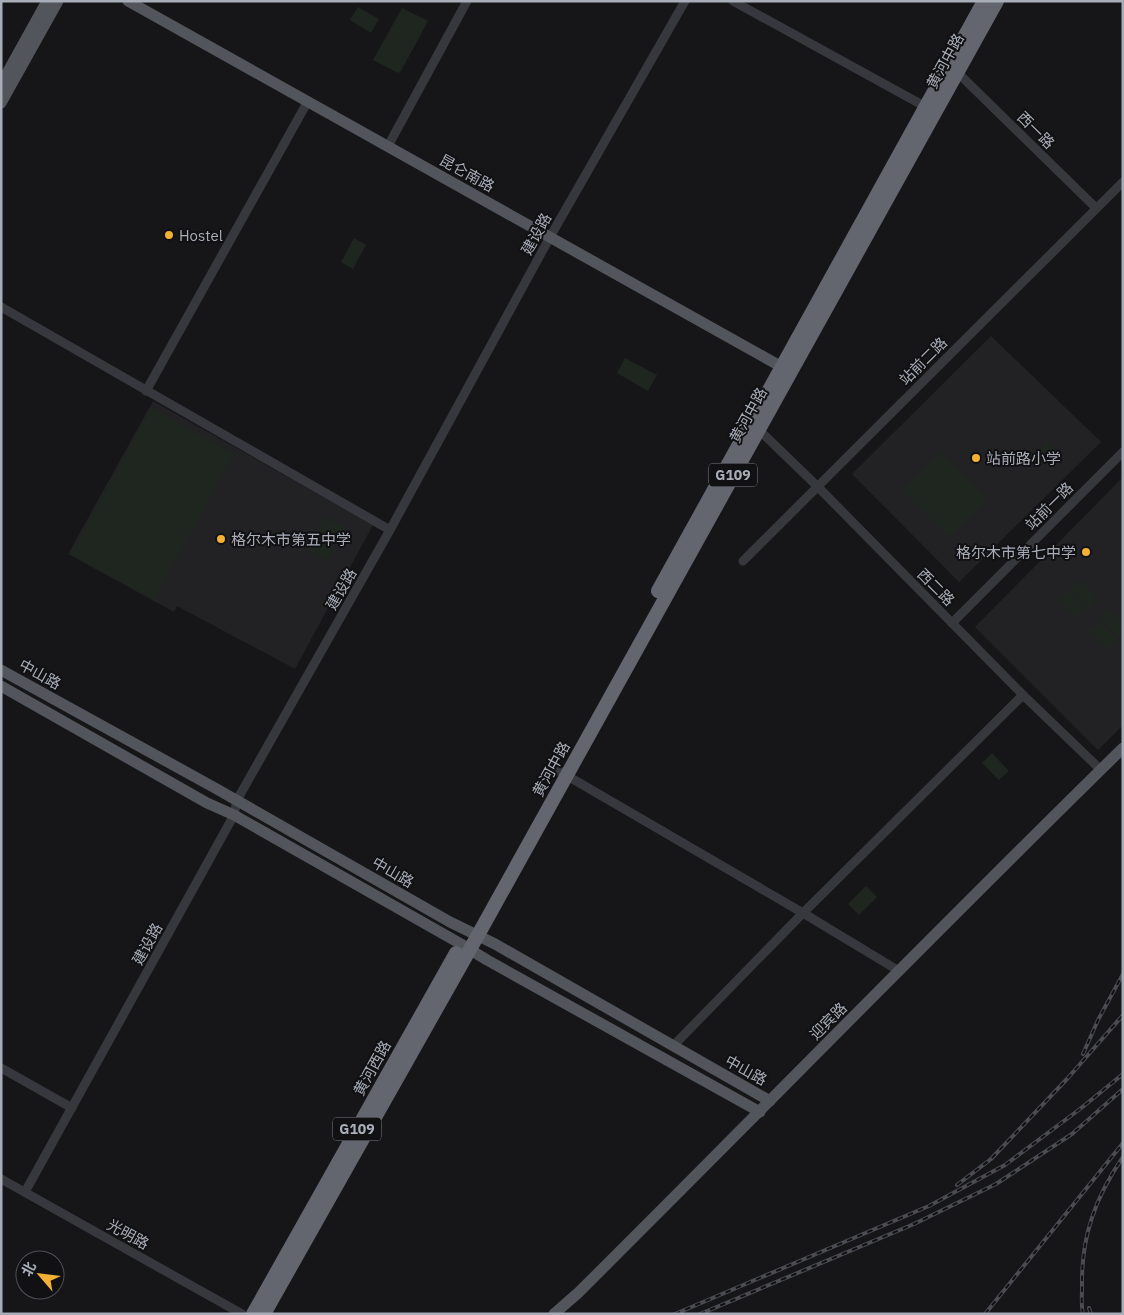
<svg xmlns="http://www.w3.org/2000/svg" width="1124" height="1315" font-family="'IBM Plex Sans','Noto Sans SC',sans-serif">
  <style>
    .built { fill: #222225 }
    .green { fill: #1e261f }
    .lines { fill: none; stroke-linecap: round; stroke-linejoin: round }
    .minor { stroke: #37383d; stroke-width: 9 }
    .major { stroke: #53555c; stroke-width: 11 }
    .highway { stroke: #63666e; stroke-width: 14 }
    .rail-casing { stroke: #4a4c52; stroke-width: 4 }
    .rail { stroke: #111113; stroke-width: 2; stroke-dasharray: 5.5; stroke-linecap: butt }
    .poi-dot { fill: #f2b134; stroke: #111113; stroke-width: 2 }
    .labels { text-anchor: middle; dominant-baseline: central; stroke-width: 4; stroke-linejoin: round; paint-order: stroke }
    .shield { fill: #111113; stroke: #7b7e86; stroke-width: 1 }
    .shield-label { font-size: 14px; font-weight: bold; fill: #a8adb8 }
    .street-label { font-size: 15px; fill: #a8adb8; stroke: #111113 }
    .poi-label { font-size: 15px; fill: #a8adb8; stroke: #111113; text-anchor: start }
  </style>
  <rect width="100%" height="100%" fill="#161618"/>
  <g class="built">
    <polygon points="991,336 1101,442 959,582 852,474"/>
    <polygon points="153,401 373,525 295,669 177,606 174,612 68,554"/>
    <polygon points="1123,477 1123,725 1098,750 975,627"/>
  </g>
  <g class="green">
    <polygon points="358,7 379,19 371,33 350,20"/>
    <polygon points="402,8 428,21 401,71 398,73 373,60"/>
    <polygon points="354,238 366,245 353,269 341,262"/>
    <polygon points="625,358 657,375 648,391 617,373"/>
    <polygon points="151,408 234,454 154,600 71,555"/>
    <polygon points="1047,442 1056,451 1040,468 1031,459"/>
    <polygon points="941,452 988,499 950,537 903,490"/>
    <polygon points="324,516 345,528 338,541 316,529"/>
    <polygon points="313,536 335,547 328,560 306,549"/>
    <polygon points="1079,580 1097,598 1088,608 1069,589"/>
    <polygon points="1067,590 1086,608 1076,618 1058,600"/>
    <polygon points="1110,610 1123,622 1123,633 1119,638 1100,619"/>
    <polygon points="1099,622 1117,640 1108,650 1089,631"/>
    <polygon points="992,753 1009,771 999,780 982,763"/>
    <polygon points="866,886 877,897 859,915 848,904"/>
  </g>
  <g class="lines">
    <g class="minor">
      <polyline points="733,1 926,107"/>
      <polyline points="957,72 1096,208"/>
      <polyline points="388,146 467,1"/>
      <polyline points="1,307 390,530"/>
      <polyline points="146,391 308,101"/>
      <polyline points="757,428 817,486 1023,695 1101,770"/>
      <polyline points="743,561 1123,182"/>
      <polyline points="952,623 1123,452"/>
      <polyline points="559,771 803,913 899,971"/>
      <polyline points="673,1046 803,913 1023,695"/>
      <polyline points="1,1068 72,1108"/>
      <polyline points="1,1179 242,1314"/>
      <polyline points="25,1192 234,815 237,800 390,530 550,237 685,1"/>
    </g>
    <g class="major">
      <polyline points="128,1 789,371"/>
      <polyline points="1,84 47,1"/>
      <polyline points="1,103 58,1"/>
      <polyline points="1,670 215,788 450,922 495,944 770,1101"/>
      <polyline points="1,686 207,803 234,815 461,944 487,960 760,1112"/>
      <path d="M554 1314 578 1293C760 1112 939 928 1123 748"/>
    </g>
    <g class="highway">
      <polyline points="658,591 984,1"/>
      <polyline points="253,1314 456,953"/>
      <polyline points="264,1314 478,935 997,1"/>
    </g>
    <defs>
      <g id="rail">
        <polyline points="1083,1054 1098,1020 1123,974"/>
        <polyline points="957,1185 991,1159 1067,1079 1123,1015"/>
        <polyline points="1089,1308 1091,1314"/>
        <polyline points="675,1314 929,1206 1005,1165 1080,1109 1123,1074"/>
        <polyline points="700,1314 914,1224 996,1184 1072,1134 1123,1089"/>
        <polyline points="985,1314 1123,1143"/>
        <path d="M1083 1314C1081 1305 1082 1296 1082 1287 1081 1237 1095 1198 1123 1157"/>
      </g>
    </defs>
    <use href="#rail" class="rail-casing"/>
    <use href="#rail" class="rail"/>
  </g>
  <g class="poi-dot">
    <circle cx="169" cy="235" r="5"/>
    <circle cx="976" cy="458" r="5"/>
    <circle cx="221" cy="539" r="5"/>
    <circle cx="1086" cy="552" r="5"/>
  </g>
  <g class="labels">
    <g class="shield">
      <rect x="709" y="463.5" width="48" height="23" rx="4"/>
      <rect x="333" y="1117.5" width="48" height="23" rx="4"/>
    </g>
    <g class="shield-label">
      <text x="733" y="475">G109</text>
      <text x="357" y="1129">G109</text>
    </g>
    <g class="street-label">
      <text transform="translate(945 61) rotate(-61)">黄河中路</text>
      <text transform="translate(1036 130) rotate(45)">西一路</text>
      <text transform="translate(467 173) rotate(29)">昆仑南路</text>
      <text transform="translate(536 234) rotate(-61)">建设路</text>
      <text transform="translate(923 361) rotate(-45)">站前二路</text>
      <text transform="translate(748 415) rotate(-61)">黄河中路</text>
      <text transform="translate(1049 506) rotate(-45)">站前一路</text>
      <text transform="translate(936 587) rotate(45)">西二路</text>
      <text transform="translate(341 589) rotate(-60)">建设路</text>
      <text transform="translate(40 674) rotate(29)">中山路</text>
      <text transform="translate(551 769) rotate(-61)">黄河中路</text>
      <text transform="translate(393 872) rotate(30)">中山路</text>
      <text transform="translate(147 944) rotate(-61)">建设路</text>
      <text transform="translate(828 1021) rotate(-45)">迎宾路</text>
      <text transform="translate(372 1068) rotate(-61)">黄河西路</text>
      <text transform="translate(746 1070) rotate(29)">中山路</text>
      <text transform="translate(128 1234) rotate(29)">光明路</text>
    </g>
    <g class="poi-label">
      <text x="179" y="235">Hostel</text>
      <text x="986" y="458">站前路小学</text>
      <text x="231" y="539">格尔木市第五中学</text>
      <text x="1076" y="552" text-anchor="end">格尔木市第七中学</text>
    </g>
  </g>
  <rect width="1124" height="1315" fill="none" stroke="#a8adb8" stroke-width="5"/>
  <g transform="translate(40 1275) rotate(298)"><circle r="24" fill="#111113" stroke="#4d4f55"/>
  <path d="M0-4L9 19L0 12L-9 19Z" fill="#f2b134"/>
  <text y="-8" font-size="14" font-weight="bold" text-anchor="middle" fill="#a8adb8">北</text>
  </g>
</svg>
